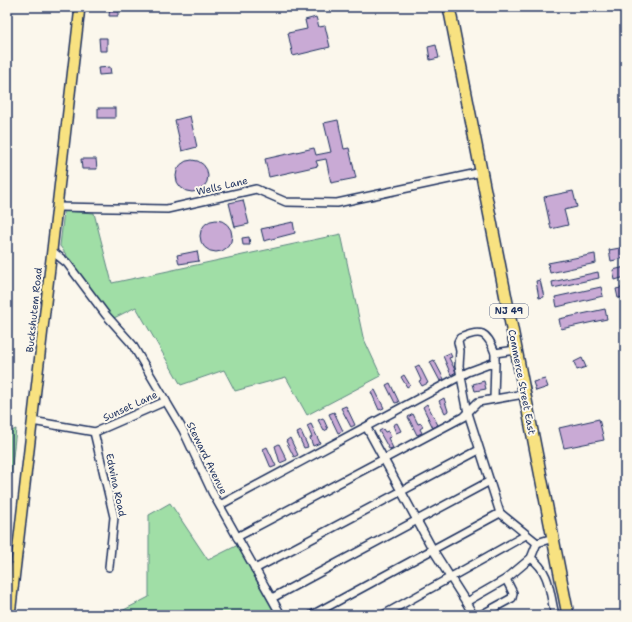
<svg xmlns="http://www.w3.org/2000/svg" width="632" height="622" font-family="'Shantell Sans',sans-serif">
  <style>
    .green { fill: #a0dea6; stroke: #5e8682 }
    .building { fill: #c9aad5; stroke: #1b2f5e }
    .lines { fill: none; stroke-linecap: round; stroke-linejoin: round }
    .minor-casing { stroke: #1b2f5e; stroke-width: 10 }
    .major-casing { stroke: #1b2f5e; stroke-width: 12 }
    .highway-casing { stroke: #1b2f5e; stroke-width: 14 }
    .minor { stroke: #fbf7ec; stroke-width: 7 }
    .major { stroke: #f8e281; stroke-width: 9 }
    .highway { stroke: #f8e281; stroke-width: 11 }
    .labels { text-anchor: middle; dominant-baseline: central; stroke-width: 4; stroke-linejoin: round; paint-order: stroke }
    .shield { fill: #fbf7ec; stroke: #5e6b89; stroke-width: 1 }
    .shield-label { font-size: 9px; font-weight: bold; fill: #1b2f5e }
    .street-label { font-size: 10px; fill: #1b2f5e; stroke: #fbf7ec }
  </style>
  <rect width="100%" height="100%" fill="#fbf7ec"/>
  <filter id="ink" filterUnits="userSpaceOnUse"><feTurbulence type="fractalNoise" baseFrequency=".025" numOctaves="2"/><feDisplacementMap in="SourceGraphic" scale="8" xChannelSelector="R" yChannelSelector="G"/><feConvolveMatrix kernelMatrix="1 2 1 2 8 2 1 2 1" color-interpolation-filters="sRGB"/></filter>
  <g filter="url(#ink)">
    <g class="green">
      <polygon points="64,211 94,213 112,283 341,234 363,337 381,376 307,415 286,377 235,391 224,370 181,385 136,307 112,319 60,246"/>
      <polygon points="16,429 7,512 7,433"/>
      <polygon points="170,503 208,560 244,542 285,615 114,615 149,597 149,515"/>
    </g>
    <g class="building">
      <polygon points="110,7 118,7 118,16 109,16"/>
      <polygon points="316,17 319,27 325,26 330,47 293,56 288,33 307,29 305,20"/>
      <polygon points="99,38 107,38 107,51 100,51"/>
      <polygon points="436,45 439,58 430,60 428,47"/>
      <polygon points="110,67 111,74 99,75 98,68"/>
      <rect x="98" y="108" width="17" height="10"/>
      <polygon points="190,116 197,147 182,151 175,120"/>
      <polygon points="338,120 344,149 349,148 356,178 331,183 326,159 316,161 318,166 269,177 265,159 314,148 316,155 331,152 324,123"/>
      <polygon points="81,159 96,159 97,169 82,169"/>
      <circle cx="192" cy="176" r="16"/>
      <polygon points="573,191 577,207 564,210 568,225 551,229 544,197"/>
      <polygon points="243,200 249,224 235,227 229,203"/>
      <circle cx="216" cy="236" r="16"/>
      <polygon points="293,222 295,233 264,241 261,229"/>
      <polygon points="249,237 250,245 243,245 242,238"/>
      <polygon points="625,247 625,258 611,261 609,250"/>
      <polygon points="197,251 199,261 179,264 177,255"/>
      <polygon points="595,254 596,263 550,273 548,263"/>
      <polygon points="625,267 625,277 615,280 613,270"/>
      <polygon points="598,272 599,278 553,288 552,282"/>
      <polygon points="540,280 544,297 539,298 536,281"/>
      <polygon points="601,287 603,296 557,307 555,297"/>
      <polygon points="625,287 625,297 618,298 616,289"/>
      <polygon points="605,309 607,319 561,329 559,319"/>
      <polygon points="450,353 452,357 449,358 456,372 451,375 443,356"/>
      <polygon points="582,358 586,367 577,370 574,362"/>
      <polygon points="434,360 444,379 440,381 430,362"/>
      <polygon points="419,365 428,383 422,386 419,381 421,380 415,367"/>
      <polygon points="404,375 410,385 407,387 401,377"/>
      <polygon points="545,379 548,387 536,391 533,382"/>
      <polygon points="484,381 486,389 475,391 473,384"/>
      <polygon points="390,383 399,402 395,403 386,385"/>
      <polygon points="375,390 384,408 379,410 371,392"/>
      <polygon points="444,398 448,411 445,413 439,401"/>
      <polygon points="427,404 438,425 433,428 423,407"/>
      <polygon points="346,406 355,425 351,427 341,408"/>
      <polygon points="334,412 343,431 338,433 329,414"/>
      <polygon points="413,414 418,424 421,423 423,427 420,429 422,433 417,435 408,417"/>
      <polygon points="323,418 328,429 324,431 318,420"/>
      <polygon points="599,419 604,440 564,448 559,428"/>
      <polygon points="397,423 401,431 396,433 393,425"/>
      <polygon points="311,424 320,443 313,446 310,438 312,437 307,426"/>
      <polygon points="383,429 385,432 388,431 391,437 388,438 393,448 389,449 379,431"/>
      <polygon points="301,431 308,447 304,448 297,433"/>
      <polygon points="290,438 298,455 294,457 286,441"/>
      <polygon points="279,444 287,460 280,463 275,446"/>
      <polygon points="267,447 276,466 271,468 263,449"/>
    </g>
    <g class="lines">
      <defs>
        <g id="minor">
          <polyline points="57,207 167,209 256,189 286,202 337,203 482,172"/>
          <polyline points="52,251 67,263 106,315 132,344 183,430 212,492 281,615"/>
          <polyline points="494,399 495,362"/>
          <polyline points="32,421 95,432 166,401"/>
          <polyline points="367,428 433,550 466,602"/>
          <polyline points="94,432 114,517 109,567"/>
          <polyline points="220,505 468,372 495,362 495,353"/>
          <polyline points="237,537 463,417 478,402 524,394"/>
          <polyline points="537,543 553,538"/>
          <path d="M531 558C551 573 549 592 555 615"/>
          <polyline points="255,569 479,450"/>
          <polyline points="272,598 490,481"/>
          <polyline points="312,615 500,513"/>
          <polyline points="383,615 526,535"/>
          <polyline points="473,615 466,602 506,579"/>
          <path d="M481 615 512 598 513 593 506 579 531 558 537 543 500 513 468 413 459 366 460 351 458 342 460 338C481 329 487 331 495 353L516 350"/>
        </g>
        <polyline id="major" points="10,615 80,7"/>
        <polyline id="highway" points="449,7 568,615"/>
      </defs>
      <use href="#minor" class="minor-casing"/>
      <use href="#major" class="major-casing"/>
      <use href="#highway" class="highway-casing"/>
      <use href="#minor" class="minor"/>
      <use href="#major" class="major"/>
      <use href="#highway" class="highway"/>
    </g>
  </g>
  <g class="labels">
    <rect class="shield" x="490" y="304" width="38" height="14" rx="3"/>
    <g class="shield-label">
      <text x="509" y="311">NJ 49</text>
    </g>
    <g class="street-label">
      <text transform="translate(222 186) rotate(-13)">Wells Lane</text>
      <text transform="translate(34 310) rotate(-84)">Buckshutem Road</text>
      <text transform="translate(522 382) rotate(79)">Commerce Street East</text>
      <text transform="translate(130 406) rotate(-25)">Sunset Lane</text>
      <text transform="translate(207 458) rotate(64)">Steward Avenue</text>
      <text transform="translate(116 485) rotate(78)">Edwina Road</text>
    </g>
  </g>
  <rect width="632" height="622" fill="none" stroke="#fbf7ec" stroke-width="24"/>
  <rect x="12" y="12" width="608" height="598" fill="none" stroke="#1b2f5e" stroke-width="1.5" filter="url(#ink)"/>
</svg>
